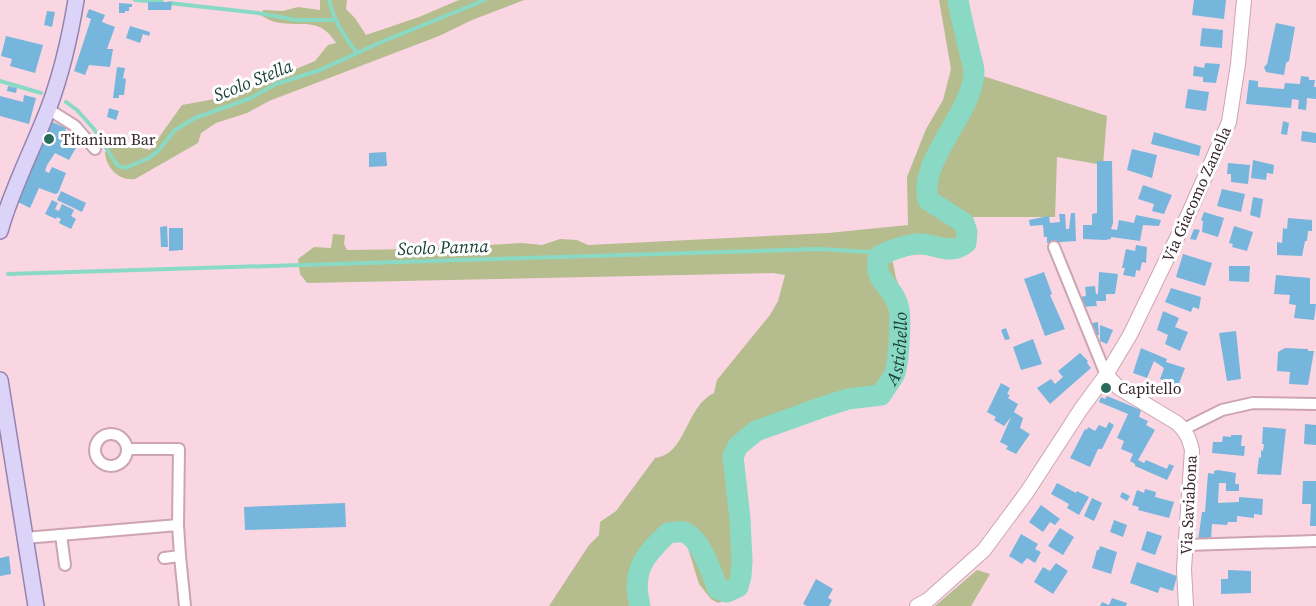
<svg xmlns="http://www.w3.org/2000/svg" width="1316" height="606" font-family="'Source Serif 4',serif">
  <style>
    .green { fill: #b5bd8f }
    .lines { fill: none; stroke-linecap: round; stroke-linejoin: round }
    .stream { stroke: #89d9c4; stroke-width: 4 }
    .river { stroke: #89d9c4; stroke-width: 21 }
    .building { fill: #76b6dc }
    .street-casing { stroke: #cda4b2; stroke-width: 14 }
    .secondary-casing { stroke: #cda4b2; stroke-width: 16 }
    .primary-casing { stroke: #9484af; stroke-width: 18 }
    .street { stroke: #fff; stroke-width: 10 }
    .secondary { stroke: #fff; stroke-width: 14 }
    .primary { stroke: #dcd3f8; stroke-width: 15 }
    .poi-dot { fill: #296c5d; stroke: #fff; stroke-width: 2 }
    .labels { text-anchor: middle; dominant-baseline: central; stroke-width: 6; stroke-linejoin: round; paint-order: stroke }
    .poi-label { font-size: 16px; fill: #39282e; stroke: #fff; text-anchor: start }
    .street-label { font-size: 16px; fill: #39282e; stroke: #fff }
    .water-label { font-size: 18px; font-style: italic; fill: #173d34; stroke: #fff }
  </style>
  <rect width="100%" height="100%" fill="#f9d6e2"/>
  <g class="green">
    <path d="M320 0H347L346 9 355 18 366 35 419 17 459 0H524L472 20 439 36 269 101 247 113 216 123 201 133 198 143 135 179C119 181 107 169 105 153L113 141 150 150 182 105 231 96 315 61 328 45 336 43C319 15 300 28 275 22 271 21 266 18 262 16L263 10 283 11 298 7 320 10Z"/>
    <path d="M939 0H961L971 52 980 75 1107 116 1103 165 1057 157 1055 217H965L969 252 903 255 892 258 896 278 907 307 908 329 903 367 890 391 881 400 845 404 776 426 746 444 741 451V463L746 495 747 573 743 586 733 598 718 603 711 599 699 584 686 542 673 535C651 561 643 571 643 606H549L589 545 599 535 600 522 616 511 655 458C687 454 685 407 714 393L717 380 770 315 778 301 785 275 773 273 307 283 300 274 298 259 314 247 331 248 333 234 345 235 344 244 347 250 419 249 522 243 542 245 560 239 577 240 588 245 828 233 908 225 907 177 926 129 943 100 951 69Z"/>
    <polygon points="977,570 990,574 971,606 935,606"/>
  </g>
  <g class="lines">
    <g class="stream">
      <polyline points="135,0 162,2"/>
      <path d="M329 0C334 21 344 36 357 53"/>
      <polyline points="169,3 258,13 296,20 335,20"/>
      <polyline points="0,81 41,93"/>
      <polyline points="66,102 77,110 94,129 117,165 125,168 147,159 157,152 175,130 195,118 251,98 276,84 320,70 379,43 485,0"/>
      <polyline points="8,274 819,249 870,252 879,256"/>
    </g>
    <path class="river" id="s1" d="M640 606C631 571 644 556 668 533 672 533 678 531 683 532 700 536 712 574 718 589L727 592 738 587 741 576 742 561 740 519 733 456 738 446 756 431 820 408 848 399 881 395C885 388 890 382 894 375 899 365 901 321 899 309 895 286 871 281 879 256 891 250 903 246 915 244 934 242 949 257 966 243L967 232 964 223 928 200C918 160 973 113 974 72 974 65 970 56 969 49 965 33 961 17 958 0"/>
  </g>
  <g class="building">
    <polygon points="1194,0 1226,0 1224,19 1192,15"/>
    <polygon points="148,2 172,2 171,10 148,10"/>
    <polygon points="119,3 132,4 132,7 129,7 129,11 125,11 125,13 119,13"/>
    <polygon points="89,9 105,15 102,22 115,27 107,49 113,49 110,67 89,65 85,75 74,71 91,19 86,17"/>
    <polygon points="47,11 55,12 52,27 44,25"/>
    <polygon points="1276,23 1295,27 1289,61 1286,63 1284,75 1266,72 1264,67 1267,64"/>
    <polygon points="130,26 150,32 149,36 143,34 140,43 126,38"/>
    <polygon points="1202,28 1223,30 1222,48 1200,46"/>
    <polygon points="6,36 43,45 35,73 10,66 12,59 1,56"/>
    <polygon points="1205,63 1220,64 1216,83 1203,82 1203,77 1193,76 1194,66 1204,68"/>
    <polygon points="117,67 125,68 123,78 126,79 124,95 119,95 119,98 113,98"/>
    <polygon points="1301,76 1309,77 1309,80 1315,80 1314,87 1316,87 1316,99 1307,98 1306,110 1298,109 1299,100 1292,99 1291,108 1246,104 1249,80 1258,81 1258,87 1284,89 1285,83 1300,84"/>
    <polygon points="8,86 17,88 16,93 7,91"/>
    <polygon points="1188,89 1209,92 1206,111 1185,108"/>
    <polygon points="24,95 36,98 29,124 0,116 0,96 23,102"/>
    <polygon points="109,108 119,111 116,120 107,117"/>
    <polygon points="1283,121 1289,123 1287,135 1281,134"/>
    <polygon points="52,122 66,128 65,130 73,134 74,132 81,139 69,160 55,153 47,165 45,171 49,173 52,167 66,173 58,193 55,194 39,188 30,208 16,201"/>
    <polygon points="1302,131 1316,133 1316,143 1301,141"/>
    <polygon points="1154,132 1201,146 1199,156 1151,144"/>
    <polygon points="1132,149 1157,155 1152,178 1127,170"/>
    <polygon points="386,152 387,166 369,167 369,153"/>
    <polygon points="1253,160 1274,165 1273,174 1267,173 1266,180 1251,178"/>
    <polygon points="1097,161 1112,161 1113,223 1111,229 1117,230 1119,220 1134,223 1136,215 1161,220 1159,226 1143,225 1140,241 1111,237 1111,239 1105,240 1083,239 1083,225 1092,225 1092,214 1097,213"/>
    <polygon points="1228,163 1250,165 1248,184 1231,182 1231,174 1227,174"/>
    <polygon points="1143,185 1172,195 1164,214 1152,211 1154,204 1138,199"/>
    <polygon points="1222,189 1245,194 1241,212 1217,206"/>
    <polygon points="61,191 86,203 82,212 57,200"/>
    <polygon points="1253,197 1263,199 1260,218 1250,215"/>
    <polygon points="52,200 58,203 55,209 59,211 62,204 74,210 71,216 76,219 71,229 59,223 61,219 57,217 56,219 45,214"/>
    <polygon points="1204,212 1224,218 1218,237 1202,232 1203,221 1201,220"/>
    <polygon points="1071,213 1075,213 1076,241 1047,243 1047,237 1044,237 1043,225 1030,226 1029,220 1049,216 1050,223 1060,222 1059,214 1065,214 1066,229 1069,229"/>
    <polygon points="1288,218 1312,220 1312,231 1308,231 1307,241 1305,241 1302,256 1277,255 1277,242 1282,243 1283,228 1287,229"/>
    <polygon points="167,226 168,247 161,247 160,227"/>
    <polygon points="1234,226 1253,232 1247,251 1232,247 1233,244 1229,243"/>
    <polygon points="169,228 183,228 183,250 169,251"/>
    <polygon points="1194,229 1200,230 1196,240 1190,239"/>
    <polygon points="1136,245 1147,247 1146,263 1142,262 1140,271 1136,270 1135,277 1123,275 1125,268 1122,268 1126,249 1135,251"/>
    <polygon points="1183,254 1212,263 1205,286 1176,277"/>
    <polygon points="1229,266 1250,266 1249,282 1229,281"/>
    <polygon points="1044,272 1052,294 1050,295 1065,329 1045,336 1024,279"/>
    <polygon points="1099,272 1118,274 1115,294 1106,294 1106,301 1096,301 1097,306 1080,307 1079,297 1086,296 1085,287 1095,286 1096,294 1098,294"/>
    <polygon points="1276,275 1310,278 1310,304 1316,304 1314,320 1294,318 1296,305 1289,304 1290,295 1274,294"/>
    <polygon points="1171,288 1201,297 1199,309 1193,307 1191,312 1165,302"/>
    <polygon points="1163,311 1179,318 1175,327 1188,332 1180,351 1165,344 1168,335 1157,330"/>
    <polygon points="1098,322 1099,335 1093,336 1092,323"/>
    <polygon points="1100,325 1113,330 1107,344 1100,341"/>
    <polygon points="1006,328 1010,339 1005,340 1001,330"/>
    <polygon points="1236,331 1241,379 1227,381 1219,333"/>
    <polygon points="1033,339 1042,364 1021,370 1013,347"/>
    <polygon points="1141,348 1167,359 1166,362 1185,368 1178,386 1160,379 1164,368 1154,361 1147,378 1133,373"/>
    <polygon points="1285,348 1308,349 1308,351 1314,351 1308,385 1289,384 1290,372 1277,371 1278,352"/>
    <polygon points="1080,353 1088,361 1087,363 1091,368 1050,404 1037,388 1051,379 1055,384 1063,377 1058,371"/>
    <polygon points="1001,383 1010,388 1007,394 1010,395 1008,398 1018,404 1014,412 1023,418 1020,428 1030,434 1016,454 1006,449 1008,446 1000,442 1011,417 1004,426 994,420 996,417 987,412"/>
    <polygon points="1107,396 1141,410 1139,417 1148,421 1146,425 1155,430 1138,460 1144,463 1146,460 1167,469 1169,464 1174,466 1167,480 1135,466 1135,464 1130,461 1133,454 1121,449 1124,441 1117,438 1128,414 1099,402 1101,397 1105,399"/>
    <polygon points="1109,422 1114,425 1102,449 1098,449 1090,467 1070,458 1085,429 1087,430 1088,427 1095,431 1099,425 1106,428"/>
    <polygon points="1305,424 1316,425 1316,445 1304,444"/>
    <polygon points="1263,427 1286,429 1281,475 1257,474 1259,457 1261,458 1261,450 1263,451 1264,444 1262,444"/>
    <polygon points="1231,435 1242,435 1241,446 1245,446 1244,456 1212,453 1213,442 1222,442 1223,436 1231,437"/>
    <polygon points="1218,470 1236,473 1235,484 1239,484 1239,491 1226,491 1226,483 1219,483 1218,503 1239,502 1239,497 1263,499 1262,515 1254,514 1254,518 1237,516 1237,522 1228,522 1227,525 1212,524 1211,539 1198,541 1202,512 1205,512 1208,473 1214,474 1214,471"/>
    <polygon points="1303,481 1316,481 1316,526 1310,526 1311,504 1302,504"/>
    <polygon points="1057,483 1076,493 1077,491 1089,497 1079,515 1067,508 1069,504 1051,494"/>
    <polygon points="1145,489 1156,492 1155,497 1174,502 1169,518 1138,510 1139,507 1132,505 1137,490 1144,493"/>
    <polygon points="1122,492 1130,496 1127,501 1120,497"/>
    <polygon points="1092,498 1102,503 1094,521 1084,516"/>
    <polygon points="345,503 346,527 245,530 244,507"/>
    <polygon points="1041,505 1060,519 1055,525 1050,522 1043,532 1029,522"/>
    <polygon points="1114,520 1127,525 1123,537 1110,532"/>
    <polygon points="1060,528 1074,537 1063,555 1048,546"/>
    <polygon points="1147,531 1162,536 1155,555 1141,550"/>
    <polygon points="1021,534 1038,544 1035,549 1041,552 1035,563 1027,558 1022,564 1009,556"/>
    <polygon points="1100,546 1117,552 1111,574 1092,568 1097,550 1099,550"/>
    <polygon points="9,556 11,574 0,576 0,558"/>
    <polygon points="1137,562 1177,576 1173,591 1160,587 1158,593 1130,583"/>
    <polygon points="1056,563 1068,571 1053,594 1034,582 1043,567 1050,571"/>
    <polygon points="1228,570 1251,571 1251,593 1221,594 1221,579 1228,579"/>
    <polygon points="816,579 833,589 828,598 832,600 829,606 807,606 803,604"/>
    <polygon points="1112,598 1127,603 1126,606 1100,606 1102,602 1109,605"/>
  </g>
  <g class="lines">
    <defs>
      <g id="street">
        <polyline points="48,109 75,126 95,149"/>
        <polyline points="1054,247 1106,375"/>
        <polyline points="1184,429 1222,410 1253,403 1316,404"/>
        <circle cx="111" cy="450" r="16"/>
        <polyline points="61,535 65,565"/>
        <polyline points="25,538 178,525 179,449 127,449"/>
        <polyline points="1186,545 1316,541"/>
        <polyline points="180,556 185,606"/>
        <polyline points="164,558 180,556 178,525"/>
      </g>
      <g id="secondary">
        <path d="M1106 375 1119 388 1177 423C1186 431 1189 438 1192 450L1184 569 1186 606"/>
        <polyline points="917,606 928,600 984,550 1027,492 1081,409 1106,375 1130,335 1189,213 1229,122 1238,64 1244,0"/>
      </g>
      <g id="primary">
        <path d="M0 231C12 188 33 149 49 107 62 72 70 37 76 0"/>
        <polyline points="0,380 36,606"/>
      </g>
    </defs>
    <use href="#street" class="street-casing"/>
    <use href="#secondary" class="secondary-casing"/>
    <use href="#primary" class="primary-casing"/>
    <use href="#street" class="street"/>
    <use href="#secondary" class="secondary"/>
    <use href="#primary" class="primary"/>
  </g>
  <g class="poi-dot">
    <circle cx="49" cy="139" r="6"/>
    <circle cx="1106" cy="388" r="6"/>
  </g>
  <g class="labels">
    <g class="poi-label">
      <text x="61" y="139">Titanium Bar</text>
      <text x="1118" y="388">Capitello</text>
    </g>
    <g class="street-label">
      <text transform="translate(1196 194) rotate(-66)">Via Giacomo Zanella</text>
      <text transform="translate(1188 505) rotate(-87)">Via Saviabona</text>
    </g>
    <g class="water-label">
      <text transform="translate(253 80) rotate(-22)">Scolo Stella</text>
      <text transform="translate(443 247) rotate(-2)">Scolo Panna</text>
      <text stroke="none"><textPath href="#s1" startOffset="537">Astichello</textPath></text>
    </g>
  </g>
</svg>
